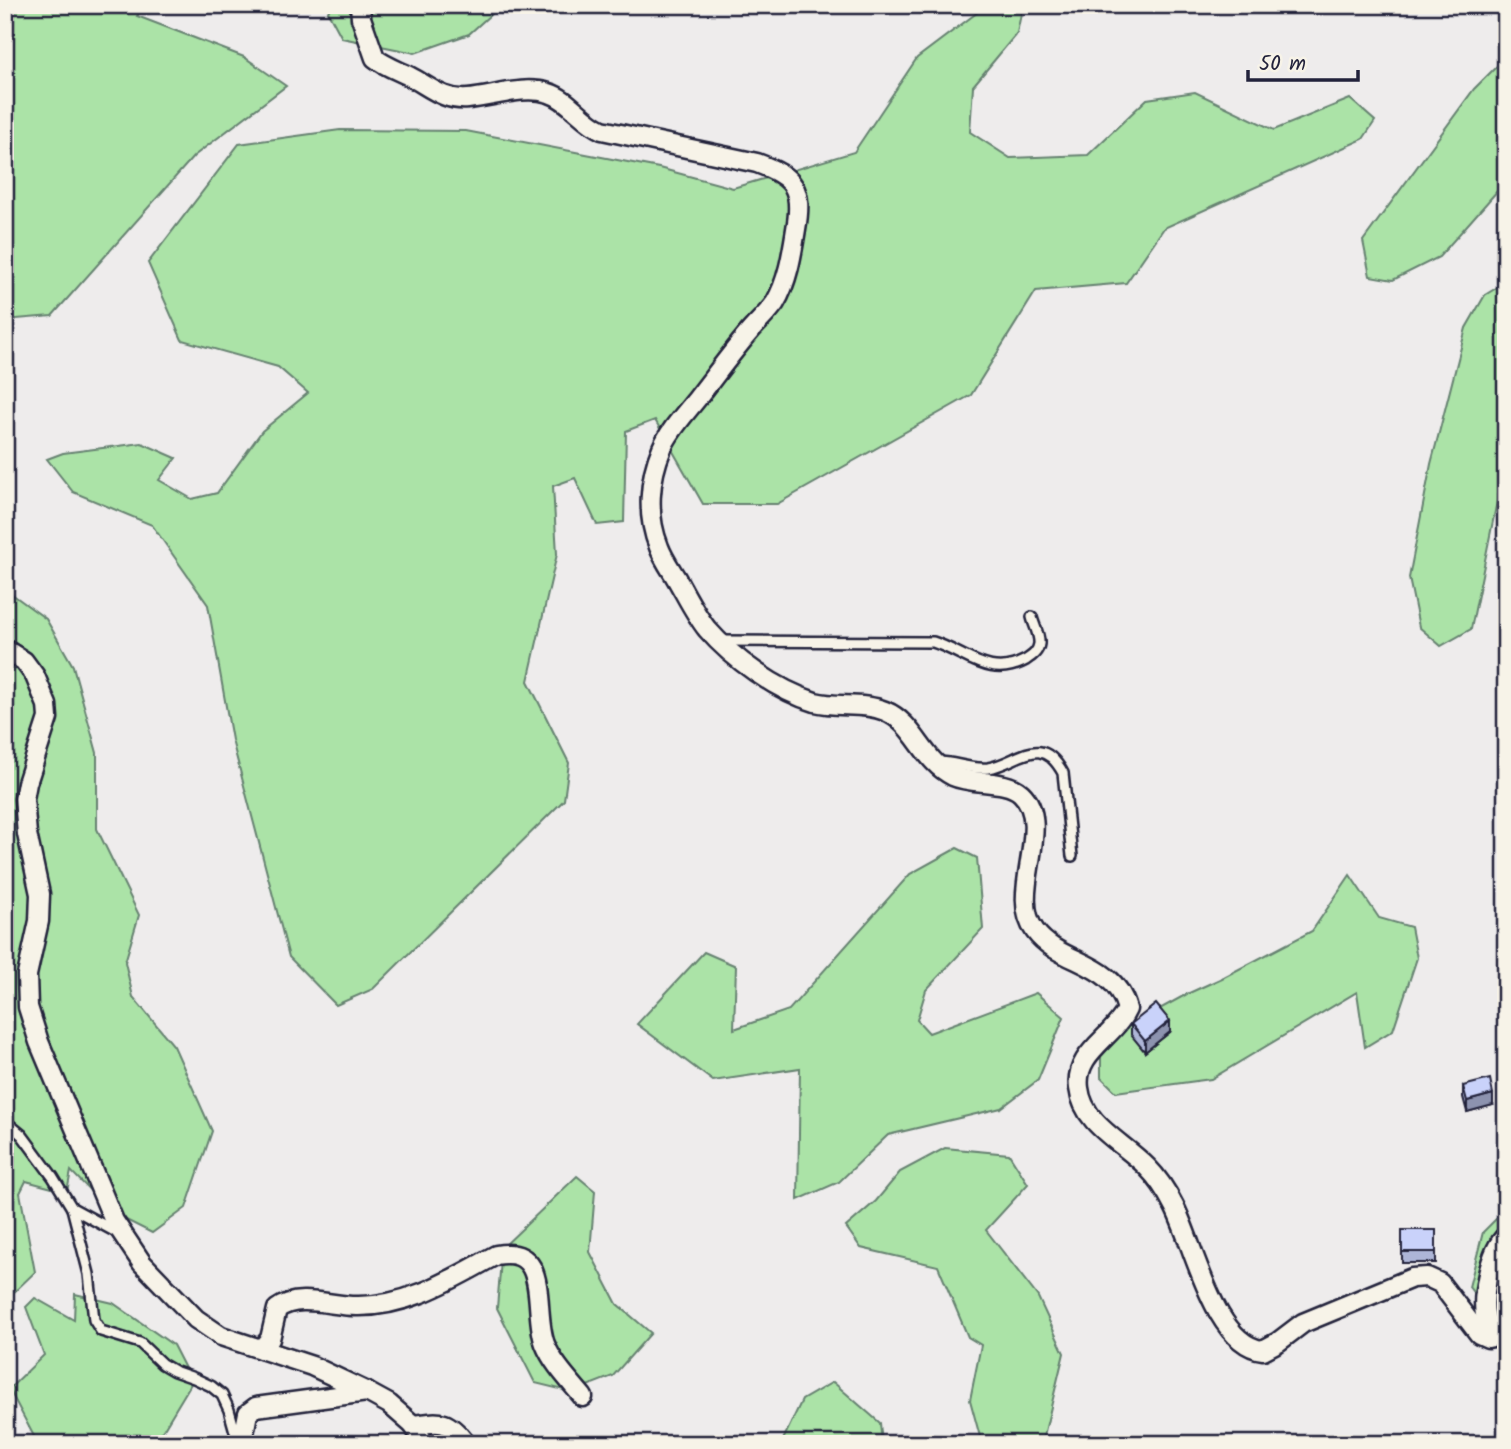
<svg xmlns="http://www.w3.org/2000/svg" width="1511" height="1449" font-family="Kalam,sans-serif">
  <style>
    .green { fill: #abe3a7; stroke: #668271; stroke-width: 2 }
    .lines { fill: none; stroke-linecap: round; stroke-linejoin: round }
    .service-casing { stroke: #22223b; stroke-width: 14 }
    .minor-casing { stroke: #22223b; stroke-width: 23 }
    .service { stroke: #f7f3e8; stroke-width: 9 }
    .minor { stroke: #f7f3e8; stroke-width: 18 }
    .wall { fill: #adb5d7; stroke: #22223b; stroke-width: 2 }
    .shaded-wall { fill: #8d93af; stroke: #22223b; stroke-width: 2 }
    .building { fill: #c9d2fa; stroke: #22223b; stroke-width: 2 }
  </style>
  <rect width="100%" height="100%" fill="#eeecec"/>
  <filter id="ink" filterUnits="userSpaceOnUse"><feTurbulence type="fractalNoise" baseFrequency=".0143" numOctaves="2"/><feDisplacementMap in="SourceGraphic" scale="14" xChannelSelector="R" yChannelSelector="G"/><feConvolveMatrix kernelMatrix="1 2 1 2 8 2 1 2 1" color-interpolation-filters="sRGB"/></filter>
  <g filter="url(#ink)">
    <g class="green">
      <polygon points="5,5 145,5 137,16 244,57 286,86 194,156 52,316 5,320"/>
      <polygon points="331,5 501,5 469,34 415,53 342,38 328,12"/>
      <polygon points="1022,9 1017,33 973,86 970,132 1010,158 1088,155 1147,99 1195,92 1274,130 1350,99 1375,121 1363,139 1164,228 1126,283 1036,291 971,395 777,504 703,504 655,420 626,431 624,522 597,525 575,478 553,486 557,554 528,681 569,763 564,800 373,989 336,1005 289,957 232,740 208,605 152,525 73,492 47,459 63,453 142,443 176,458 159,480 192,499 217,493 262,431 308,393 278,367 182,340 148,263 239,144 340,130 466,131 659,168 733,188 854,152 917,58 978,12"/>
      <polygon points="1506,57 1506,181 1439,257 1393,280 1370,276 1363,241 1474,89"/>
      <polygon points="1506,282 1506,457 1471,629 1441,646 1419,627 1409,578 1431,464 1466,328 1485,295"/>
      <polygon points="5,589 46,619 73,666 97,753 97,829 139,915 125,962 133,997 174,1046 212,1131 186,1208 152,1233 112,1213 71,1171 67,1192 26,1181 20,1193 35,1272 5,1301"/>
      <polygon points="957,848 977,858 983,929 926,990 917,1020 929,1033 1036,993 1064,1017 1038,1080 1001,1108 888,1135 839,1182 798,1200 800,1068 713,1081 637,1024 704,952 736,966 734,1029 789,1010 910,874"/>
      <polygon points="1350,875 1379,918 1411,927 1417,958 1393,1030 1365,1047 1357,992 1211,1079 1116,1092 1101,1077 1101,1053 1125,1028 1187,994 1222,978 1312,931"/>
      <polygon points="945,1148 1009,1154 1028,1184 986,1230 1038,1297 1064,1353 1042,1444 982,1444 970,1400 981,1345 968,1337 938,1266 861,1248 846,1227 876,1201 900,1172"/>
      <polygon points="577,1176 595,1191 590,1252 617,1304 651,1333 613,1376 572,1392 535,1383 497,1308 502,1248"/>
      <polygon points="1506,1209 1506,1254 1498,1256 1483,1305 1469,1287 1483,1232"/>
      <polygon points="75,1294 113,1303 173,1345 192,1382 160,1435 148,1444 38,1444 9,1389 44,1355 26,1307 35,1298 74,1320"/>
      <polygon points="833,1382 880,1423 882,1444 781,1444 802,1400"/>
    </g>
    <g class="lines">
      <defs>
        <g id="service">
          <path d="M721 641 933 642C967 653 989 680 1026 660 1032 656 1038 652 1039 644 1040 635 1034 626 1032 617"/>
          <path d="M938 762C955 762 971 770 988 768 1019 763 1040 731 1063 773L1072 856"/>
          <polyline points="5,1121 22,1135 53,1177 72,1208 118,1233"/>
          <polyline points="72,1208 89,1274 94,1320 101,1331 140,1343 162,1364 174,1371 194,1378 211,1386 222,1395 229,1410 238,1442"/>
        </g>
        <g id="minor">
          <path d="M360 5 361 18 375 58C385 66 397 70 409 76 429 86 443 101 468 99 493 97 523 85 549 93 569 99 582 121 602 130L757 163C795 177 803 189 796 229 792 254 788 281 775 303 768 313 759 321 751 330 732 352 714 377 696 400 684 415 669 431 662 448 649 479 646 515 659 547 663 558 670 568 676 578 686 595 695 614 707 629 733 659 776 690 815 702 837 708 863 702 885 711 915 723 923 762 953 776 973 785 1006 779 1021 793 1055 825 1007 894 1035 931 1060 965 1114 960 1127 1009 1114 1038 1074 1052 1079 1088 1083 1125 1123 1142 1147 1167 1158 1178 1167 1192 1174 1206 1194 1244 1214 1345 1263 1350L1278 1342 1303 1323 1412 1278 1427 1277 1440 1283 1479 1334 1488 1338 1506 1334"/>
          <polyline points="5,649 24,661 35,676 47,705 48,718 27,783 24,799 27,834 40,894 39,921 27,975 28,1007 39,1042 114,1221 142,1263 196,1319 221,1336 312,1366 367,1392 389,1404 413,1425 425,1444"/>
          <path d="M1499 1336C1494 1333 1490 1330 1488 1324 1478 1304 1490 1250 1506 1236"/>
          <path d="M261 1349 270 1339 277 1309C299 1293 331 1306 356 1306 408 1307 452 1279 496 1255 552 1245 532 1311 545 1344 553 1364 570 1381 583 1397"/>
          <path d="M413 1425C441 1421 448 1419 466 1444"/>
          <polyline points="242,1444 248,1413 256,1407 367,1392"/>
        </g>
      </defs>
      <use href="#service" class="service-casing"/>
      <use href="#minor" class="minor-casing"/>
      <use href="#service" class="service"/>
      <use href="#minor" class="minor"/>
    </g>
    <g class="wall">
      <polygon points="1131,1024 1170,1032 1145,1052 1131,1035"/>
      <polygon points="1463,1086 1493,1105 1467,1112 1463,1097"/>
      <rect x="1402" y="1230" width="34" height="33"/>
    </g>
    <g class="shaded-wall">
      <polygon points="1170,1021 1170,1032 1145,1052 1145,1041"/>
      <polygon points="1493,1094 1493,1105 1467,1112 1467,1101"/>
    </g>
    <g class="building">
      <polygon points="1156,1004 1170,1021 1145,1041 1131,1024"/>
      <polygon points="1490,1079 1493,1094 1467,1101 1463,1086"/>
      <rect x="1402" y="1230" width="34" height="22"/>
    </g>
  </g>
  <rect width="1511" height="1449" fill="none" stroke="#f7f3e8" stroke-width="28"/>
  <rect x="14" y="14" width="1483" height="1421" fill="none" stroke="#22223b" stroke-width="2.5" filter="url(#ink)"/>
  <path d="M1248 70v10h110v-10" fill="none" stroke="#22223b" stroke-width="3.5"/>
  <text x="1259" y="70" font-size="21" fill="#22223b" stroke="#f7f3e8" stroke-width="5" paint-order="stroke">50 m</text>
</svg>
